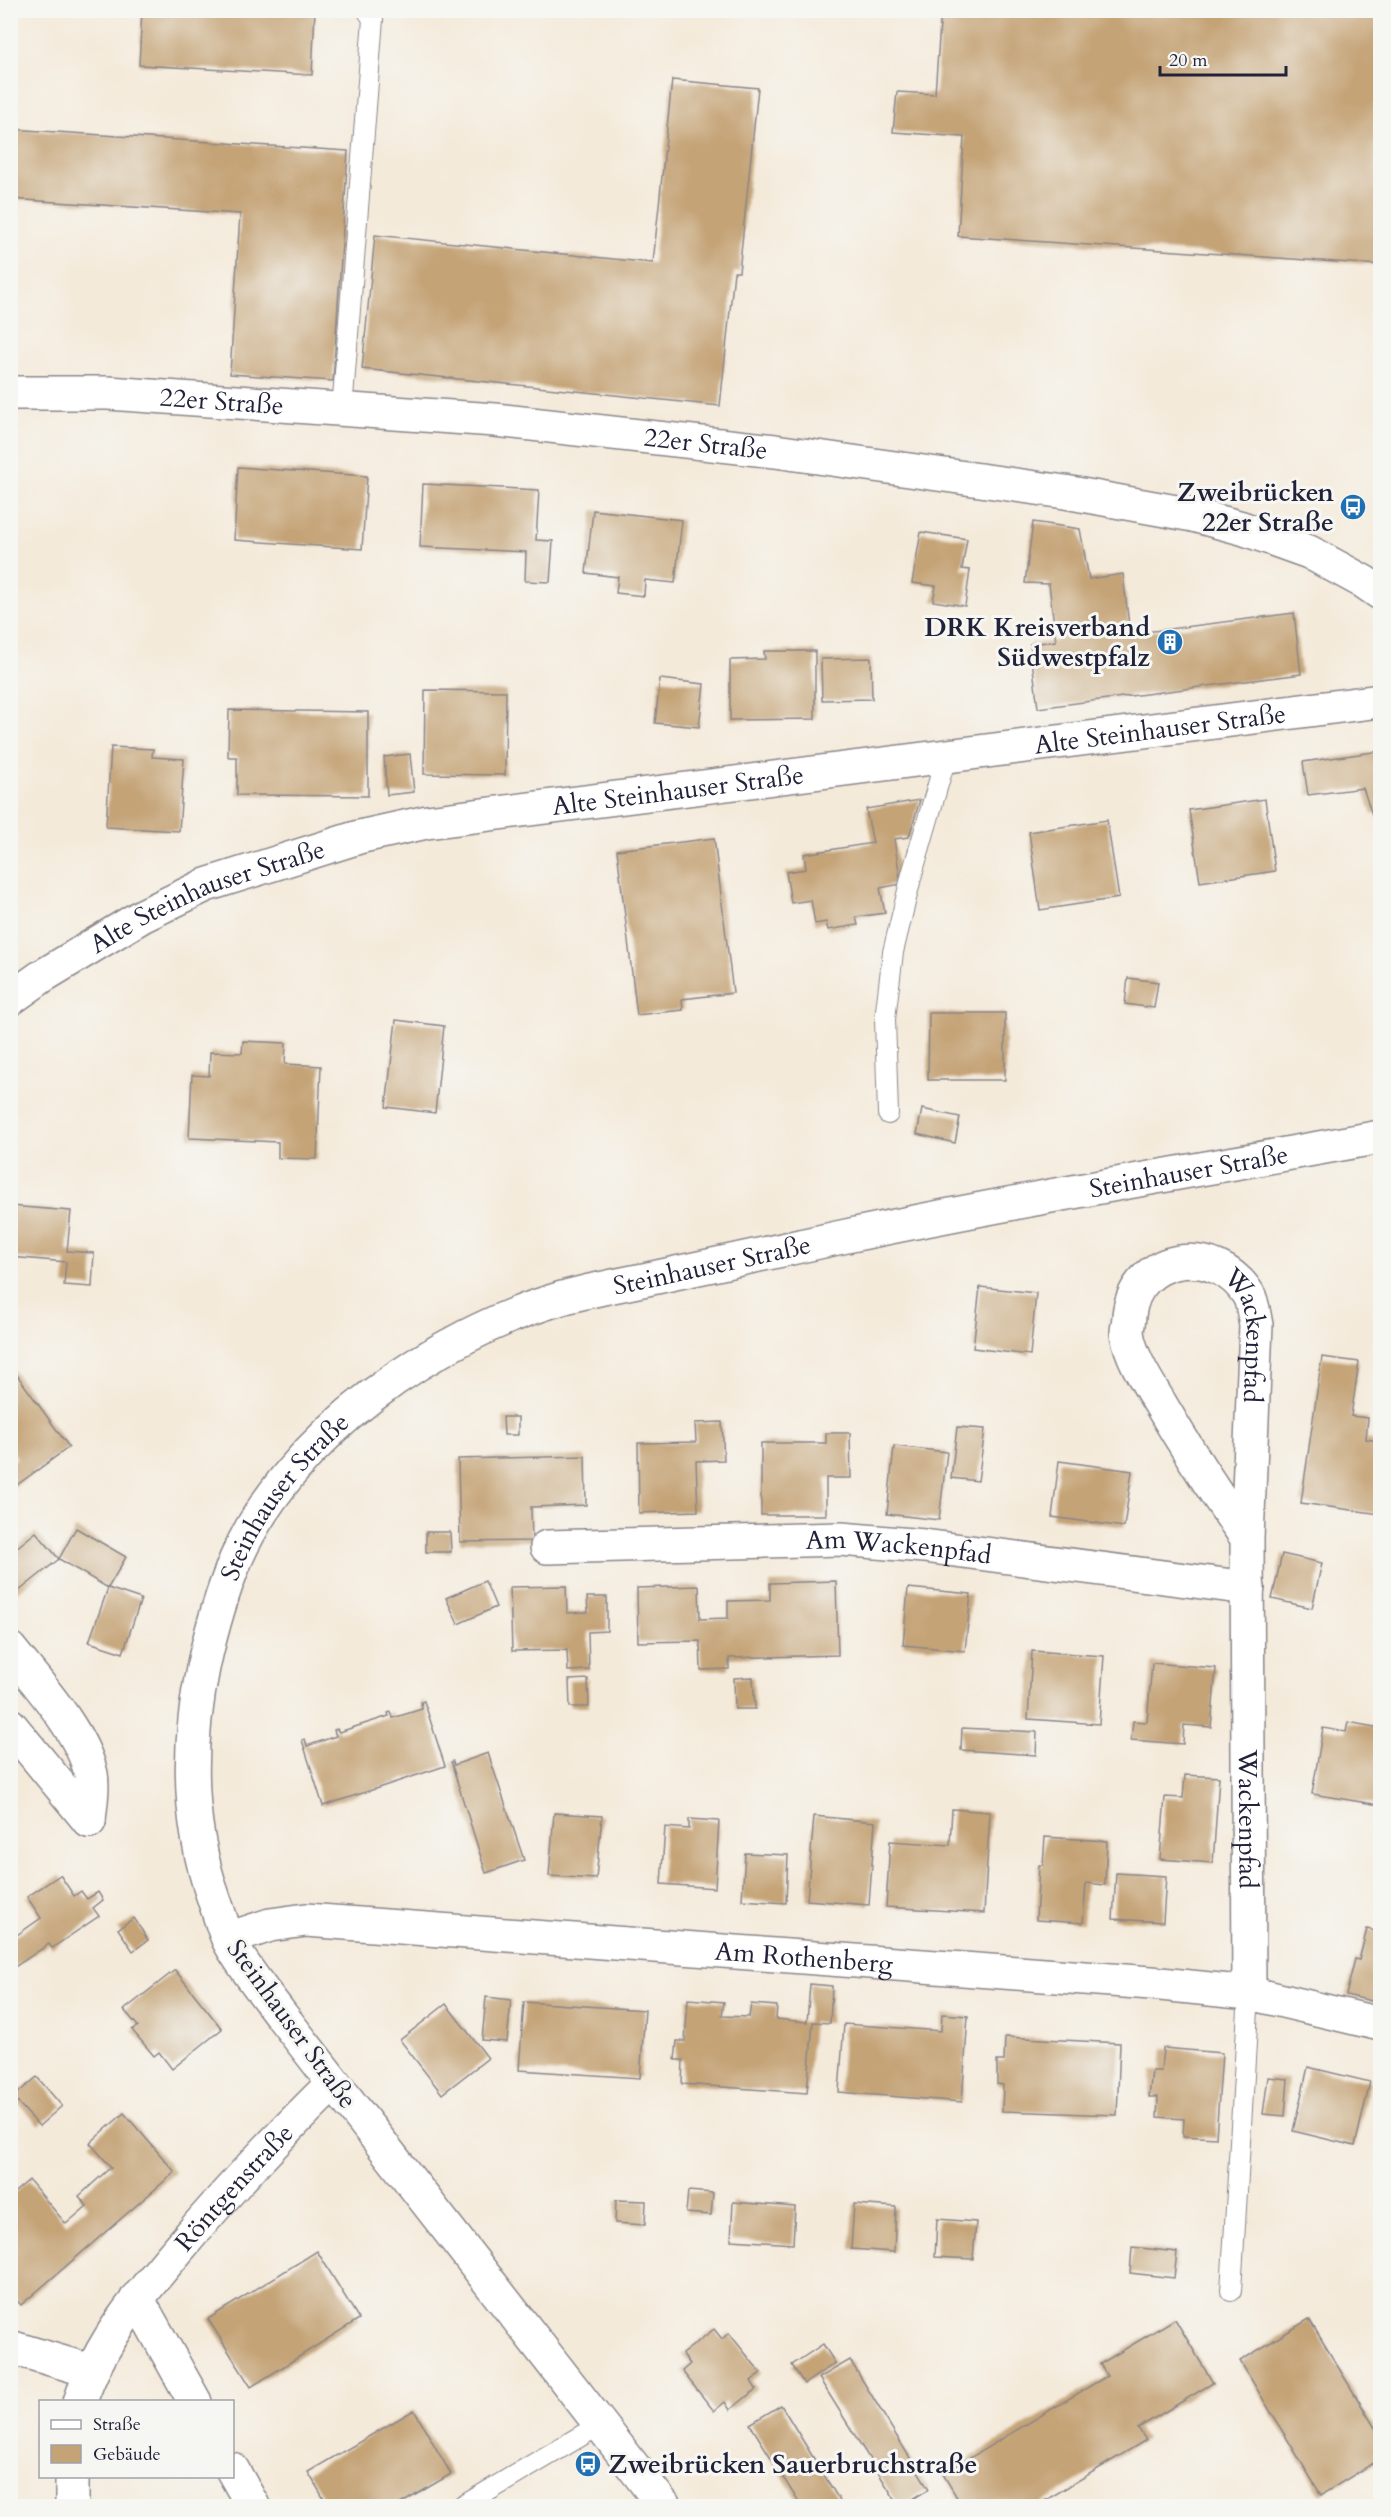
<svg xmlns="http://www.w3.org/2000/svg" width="1391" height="2517" font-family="Cardo,serif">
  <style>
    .building { fill: #c4a376 }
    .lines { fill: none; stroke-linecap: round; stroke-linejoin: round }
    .service-casing { stroke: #8b868a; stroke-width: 22 }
    .minor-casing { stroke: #8b868a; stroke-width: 36 }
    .tertiary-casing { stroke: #8b868a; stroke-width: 36 }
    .secondary-casing { stroke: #8b868a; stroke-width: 36 }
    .service { stroke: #fff; stroke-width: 20 }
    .minor { stroke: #fff; stroke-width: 33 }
    .tertiary { stroke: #fff; stroke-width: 33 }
    .secondary { stroke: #fff; stroke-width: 33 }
    .labels { text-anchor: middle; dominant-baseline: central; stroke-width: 6; stroke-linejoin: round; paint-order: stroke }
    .street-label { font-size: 26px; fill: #22223b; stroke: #f6f6f2 }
    .poi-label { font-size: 26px; font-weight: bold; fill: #22223b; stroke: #f6f6f2; text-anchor: end }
  </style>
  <rect width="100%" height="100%" fill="#f6f6f2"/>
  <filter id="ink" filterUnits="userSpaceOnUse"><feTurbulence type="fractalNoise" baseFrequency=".0167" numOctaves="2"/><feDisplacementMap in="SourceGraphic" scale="12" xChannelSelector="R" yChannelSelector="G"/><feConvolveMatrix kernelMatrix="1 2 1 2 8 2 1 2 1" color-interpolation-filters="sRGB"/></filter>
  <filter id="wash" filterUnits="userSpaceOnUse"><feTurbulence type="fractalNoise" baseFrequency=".008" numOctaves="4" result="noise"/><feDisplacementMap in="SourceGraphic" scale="24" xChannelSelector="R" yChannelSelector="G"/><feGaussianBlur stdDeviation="1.35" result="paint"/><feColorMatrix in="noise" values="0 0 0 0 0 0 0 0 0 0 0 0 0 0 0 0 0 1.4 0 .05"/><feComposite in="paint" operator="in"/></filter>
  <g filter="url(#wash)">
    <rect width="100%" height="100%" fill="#f4eada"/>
    <g id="blocks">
      <g class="building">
        <polygon points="142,10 315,10 312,75 139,65"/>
        <polygon points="941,10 1380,10 1380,265 958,236 964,137 893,132 897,92 935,94"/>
        <polygon points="672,80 758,88 739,272 734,272 720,406 362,369 375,235 653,263"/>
        <polygon points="10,129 348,151 333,381 230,374 240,214 10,199"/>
        <polygon points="238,467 367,476 362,549 234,540"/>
        <polygon points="423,484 539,490 536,540 553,541 550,582 525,581 526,552 420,547"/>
        <polygon points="593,510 682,520 675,583 645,580 644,596 616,593 618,577 586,573"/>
        <polygon points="1033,522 1080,529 1089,579 1123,574 1130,634 1294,613 1301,674 1038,708 1030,644 1056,641 1049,584 1025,583"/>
        <polygon points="921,532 967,539 962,569 970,570 965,606 933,601 936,586 912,583"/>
        <polygon points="764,651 815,651 815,719 730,720 730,660 765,659"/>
        <polygon points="871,658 872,699 822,700 821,659"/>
        <polygon points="660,679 704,684 699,727 655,723"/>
        <polygon points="425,690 506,691 505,775 424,774"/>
        <polygon points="229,710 368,712 368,796 237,795 237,757 228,757"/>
        <polygon points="111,747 153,749 152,757 184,759 179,831 106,827"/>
        <polygon points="1380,751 1380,812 1372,815 1363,788 1308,795 1303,762"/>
        <polygon points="410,754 414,792 387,795 384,757"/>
        <polygon points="1265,799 1275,871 1200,882 1189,810"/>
        <polygon points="920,800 909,837 894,839 901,884 880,888 885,913 856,917 858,925 828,930 826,922 815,924 811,900 791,903 786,872 806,869 804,854 873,843 866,809"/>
        <polygon points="1107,820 1119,898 1040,910 1029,832"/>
        <polygon points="714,838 733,993 682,999 683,1010 637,1015 617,850"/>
        <polygon points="1128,978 1158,982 1154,1008 1125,1004"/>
        <polygon points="929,1013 1005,1013 1005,1080 928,1080"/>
        <polygon points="396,1020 444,1026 435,1113 386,1107"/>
        <polygon points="243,1041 286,1043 285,1064 321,1066 317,1159 278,1158 278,1142 189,1138 192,1075 209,1076 210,1052 242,1053"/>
        <polygon points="922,1109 960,1117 955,1143 917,1134"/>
        <polygon points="10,1206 71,1211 67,1251 94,1253 92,1287 64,1285 66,1262 10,1257"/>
        <polygon points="980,1287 1036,1293 1030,1355 973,1348"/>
        <polygon points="1322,1357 1359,1362 1351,1416 1368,1418 1366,1439 1380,1441 1380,1514 1301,1503"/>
        <polygon points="12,1368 69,1447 10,1490 10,1462 17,1458 10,1449 10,1370"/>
        <polygon points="503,1417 518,1417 518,1435 504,1435"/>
        <polygon points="722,1422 724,1460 696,1461 698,1511 639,1513 638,1443 696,1442 695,1423"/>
        <polygon points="957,1427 985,1429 978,1481 951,1478"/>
        <polygon points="826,1433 850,1433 851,1478 826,1478 826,1515 761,1515 761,1443 826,1443"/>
        <polygon points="894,1446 947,1452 939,1520 887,1514"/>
        <polygon points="585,1456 586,1505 531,1507 532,1541 460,1542 458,1459"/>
        <polygon points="1059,1461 1132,1471 1124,1527 1052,1517"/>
        <polygon points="76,1528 126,1557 108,1588 59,1559"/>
        <polygon points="36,1532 59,1559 14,1595 10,1591 10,1553"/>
        <polygon points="426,1532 450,1532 451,1552 426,1552"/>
        <polygon points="1282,1554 1322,1563 1312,1608 1272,1599"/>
        <polygon points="485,1581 496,1607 458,1624 446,1598"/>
        <polygon points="836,1581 838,1655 729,1658 729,1669 701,1670 700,1641 638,1642 637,1588 699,1586 700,1619 728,1618 728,1601 770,1600 770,1583"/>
        <polygon points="566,1586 567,1613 588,1612 587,1597 607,1597 607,1631 588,1632 589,1670 568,1671 567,1650 512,1651 510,1587"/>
        <polygon points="108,1588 141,1599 123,1653 89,1642"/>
        <polygon points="908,1588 971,1594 965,1651 903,1645"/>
        <polygon points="1032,1651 1104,1656 1099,1724 1028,1719"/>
        <polygon points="1152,1663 1216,1668 1211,1727 1184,1725 1183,1744 1131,1740 1133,1721 1147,1722"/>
        <polygon points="753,1677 755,1709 735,1709 734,1678"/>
        <polygon points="588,1679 589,1707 570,1707 569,1680"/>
        <polygon points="424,1701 445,1766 323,1806 302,1740 305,1739 307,1746 336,1736 334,1730 337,1729 339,1732 389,1716 388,1713 391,1712 393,1718 422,1709 421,1702"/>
        <polygon points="1348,1722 1380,1728 1380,1805 1312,1794 1323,1728 1346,1732"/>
        <polygon points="962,1728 1037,1732 1036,1755 961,1750"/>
        <polygon points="488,1753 524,1860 486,1873 451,1762 453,1761 454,1765"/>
        <polygon points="1185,1775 1219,1777 1213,1863 1160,1859 1165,1797 1183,1798"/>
        <polygon points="952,1809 990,1812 984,1913 886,1907 890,1841 950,1845"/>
        <polygon points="554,1813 602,1816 596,1879 549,1876"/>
        <polygon points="814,1816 875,1822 869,1905 807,1900"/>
        <polygon points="689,1819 719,1821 715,1888 661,1884 665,1827 689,1829"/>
        <polygon points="1045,1837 1107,1841 1105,1885 1086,1883 1083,1923 1036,1920 1039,1865 1043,1865"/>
        <polygon points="745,1853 788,1855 786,1903 742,1900"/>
        <polygon points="1116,1873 1166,1876 1163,1922 1113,1919"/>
        <polygon points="60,1875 74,1896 81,1891 87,1899 98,1892 103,1900 93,1908 99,1916 52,1948 49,1944 10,1970 10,1932 14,1937 41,1918 27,1897"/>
        <polygon points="134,1918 148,1940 133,1951 118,1929"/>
        <polygon points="1367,1929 1380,1932 1380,2003 1346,1995 1355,1959 1359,1960"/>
        <polygon points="175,1970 222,2029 172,2069 159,2052 154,2056 132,2030 138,2026 124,2010"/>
        <polygon points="810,1984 832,1986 830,2023 813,2022 807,2093 682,2084 683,2060 675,2060 677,2041 685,2041 688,1999 724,2002 722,2016 749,2017 751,2004 777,2006 776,2019 807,2022"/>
        <polygon points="486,1997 511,2000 507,2042 482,2040"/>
        <polygon points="524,2002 645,2010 640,2078 519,2070"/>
        <polygon points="446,2004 488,2058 442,2094 400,2040"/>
        <polygon points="942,2014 968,2016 962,2102 839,2092 844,2024 941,2031"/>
        <polygon points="1005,2037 1120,2043 1117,2115 1002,2111 1003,2085 997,2084 997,2061 1004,2061"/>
        <polygon points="1163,2048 1222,2053 1216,2138 1183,2136 1184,2119 1157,2117 1158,2097 1149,2097 1152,2071 1161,2071"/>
        <polygon points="1308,2067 1370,2082 1355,2146 1293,2131"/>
        <polygon points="37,2077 62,2106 39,2126 13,2097"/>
        <polygon points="1268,2077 1288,2079 1285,2116 1263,2114"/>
        <polygon points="124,2113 175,2172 21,2305 10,2293 10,2196 29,2180 66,2224 87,2206 79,2196 111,2167 90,2143"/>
        <polygon points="688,2191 713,2193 711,2215 686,2213"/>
        <polygon points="616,2200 646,2201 645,2225 615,2223"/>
        <polygon points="733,2202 795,2207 793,2244 731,2240"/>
        <polygon points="854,2204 896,2207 894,2252 851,2249"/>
        <polygon points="937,2219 976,2222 973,2259 935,2257"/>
        <polygon points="1132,2247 1177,2252 1174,2278 1130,2273"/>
        <polygon points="317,2251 359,2319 251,2387 208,2319"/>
        <polygon points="1175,2319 1213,2383 1138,2428 1146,2440 1036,2506 962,2506 943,2474 1107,2376 1100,2364"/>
        <polygon points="1309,2319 1380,2436 1380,2472 1375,2462 1321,2495 1240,2361"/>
        <polygon points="714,2329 722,2339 729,2333 761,2373 751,2381 756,2389 730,2410 725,2402 714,2411 682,2371 690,2364 682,2354"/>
        <polygon points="823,2344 835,2363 804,2384 792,2365"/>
        <polygon points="850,2360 929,2489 902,2506 899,2506 819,2378"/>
        <polygon points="781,2405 843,2506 801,2506 750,2424"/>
        <polygon points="414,2410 451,2474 397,2506 328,2506 308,2472"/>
      </g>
    </g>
  </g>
  <g filter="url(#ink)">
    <use href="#blocks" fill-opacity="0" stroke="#8b868a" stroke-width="1.5"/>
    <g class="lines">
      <defs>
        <g id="service">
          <polyline points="342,410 373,19 367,10"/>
          <polyline points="888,1114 885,1019 893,952 912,874 946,757"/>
          <polyline points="1231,2291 1249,1993"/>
          <polyline points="463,2506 601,2424"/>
        </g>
        <g id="minor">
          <path id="s1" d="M10 999 41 977 142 916 206 885 359 837 427 822 1380 701"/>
          <path id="s2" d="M1247 1538C1215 1493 1186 1448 1158 1400 1146 1380 1131 1357 1127 1333 1127 1328 1129 1321 1129 1315 1136 1253 1216 1243 1248 1294 1253 1302 1254 1316 1256 1325L1247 1538 1249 1993"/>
          <path id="s3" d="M547 1547 841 1539 924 1546 1248 1588"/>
          <path d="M10 1649C37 1683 82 1732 91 1774 94 1788 90 1806 89 1821"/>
          <polyline points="10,1725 89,1821"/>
          <path id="s4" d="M228 1939 270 1925 306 1920 1151 1983 1249 1993 1380 2024"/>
          <polyline points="137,2298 195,2402"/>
          <polyline points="10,2347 91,2371"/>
          <path id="s5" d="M80 2402C100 2341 140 2294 181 2246 229 2189 280 2135 333 2083"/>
          <polyline points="232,2469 253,2506"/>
          <polyline points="72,2476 72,2506"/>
        </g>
        <g id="tertiary">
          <path id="s6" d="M10 393H108L495 420 775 451 1065 492 1193 515 1242 528 1309 552 1364 582 1380 593"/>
        </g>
        <g id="secondary">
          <path id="s7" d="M664 2506 281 2015C263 1991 244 1968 230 1943 223 1930 220 1915 215 1902 188 1827 187 1746 203 1668 211 1631 221 1595 236 1559 290 1435 435 1335 562 1298 593 1289 625 1284 657 1277 717 1264 777 1251 837 1238 1017 1200 1199 1170 1380 1137"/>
        </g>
      </defs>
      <use href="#service" class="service-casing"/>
      <use href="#minor" class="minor-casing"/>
      <use href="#tertiary" class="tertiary-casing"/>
      <use href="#secondary" class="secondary-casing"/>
      <use href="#service" class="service"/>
      <use href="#minor" class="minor"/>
      <use href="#tertiary" class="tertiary"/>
      <use href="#secondary" class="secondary"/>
    </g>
  </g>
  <defs>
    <symbol id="bus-disc" viewBox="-11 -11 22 22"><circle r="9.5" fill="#1f6fb2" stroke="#f6f6f2"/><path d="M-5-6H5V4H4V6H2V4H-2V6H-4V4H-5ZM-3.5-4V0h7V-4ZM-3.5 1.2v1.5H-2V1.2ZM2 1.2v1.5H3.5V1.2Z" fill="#fff"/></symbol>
    <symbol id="building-disc" viewBox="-11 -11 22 22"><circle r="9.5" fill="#1f6fb2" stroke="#f6f6f2"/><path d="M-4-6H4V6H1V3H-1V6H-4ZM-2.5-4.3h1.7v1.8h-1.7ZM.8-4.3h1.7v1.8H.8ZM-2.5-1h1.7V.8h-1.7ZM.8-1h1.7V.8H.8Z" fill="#fff"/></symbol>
  </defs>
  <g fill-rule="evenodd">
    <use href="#bus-disc" x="1338" y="492" width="30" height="30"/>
    <use href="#building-disc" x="1155" y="627" width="30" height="30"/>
    <use href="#bus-disc" x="573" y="2449" width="30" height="30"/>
  </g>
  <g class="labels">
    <g class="street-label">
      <text stroke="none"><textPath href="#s6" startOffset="212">22er Straße</textPath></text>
      <text stroke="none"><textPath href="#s6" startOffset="698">22er Straße</textPath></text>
      <text stroke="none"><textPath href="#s1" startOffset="1196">Alte Steinhauser Straße</textPath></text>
      <text stroke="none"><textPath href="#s1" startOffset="710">Alte Steinhauser Straße</textPath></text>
      <text stroke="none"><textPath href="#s1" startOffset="224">Alte Steinhauser Straße</textPath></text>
      <text stroke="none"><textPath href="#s7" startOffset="2175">Steinhauser Straße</textPath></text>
      <text stroke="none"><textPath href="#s7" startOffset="1689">Steinhauser Straße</textPath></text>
      <text stroke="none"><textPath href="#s2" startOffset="456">Wackenpfad</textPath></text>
      <text stroke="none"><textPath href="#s7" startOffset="1185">Steinhauser Straße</textPath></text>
      <text stroke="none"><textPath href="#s3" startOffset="352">Am Wackenpfad</textPath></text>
      <text stroke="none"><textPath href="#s2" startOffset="942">Wackenpfad</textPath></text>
      <text stroke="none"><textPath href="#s4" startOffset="580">Am Rothenberg</textPath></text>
      <text transform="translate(292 2024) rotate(54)">Steinhauser Straße</text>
      <text stroke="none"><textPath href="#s5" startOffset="266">Röntgenstraße</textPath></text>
    </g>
    <g class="poi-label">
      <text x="1334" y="492">Zweibrücken<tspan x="1334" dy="30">22er Straße</tspan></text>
      <text x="1150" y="627">DRK Kreisverband<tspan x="1150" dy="30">Südwestpfalz</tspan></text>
      <text x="608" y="2464" text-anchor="start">Zweibrücken Sauerbruchstraße</text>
    </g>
  </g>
  <rect width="1391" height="2517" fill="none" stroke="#f6f6f2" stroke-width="36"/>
  <rect x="39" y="2400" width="195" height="78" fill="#f6f6f2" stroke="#a1a1a9" stroke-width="1.5"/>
  <rect x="51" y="2420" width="30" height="9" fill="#ffffff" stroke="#a1a1a9" stroke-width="1.5"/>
  <text x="93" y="2430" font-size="18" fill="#22223b">Straße</text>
  <rect x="51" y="2445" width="30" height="18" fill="#c4a376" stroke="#a1a1a9" stroke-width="1.5"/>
  <text x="93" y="2460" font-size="18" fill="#22223b">Gebäude</text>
  <path d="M1160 66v9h126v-9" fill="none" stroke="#22223b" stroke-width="3"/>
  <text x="1169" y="66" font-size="18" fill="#22223b" stroke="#f6f6f2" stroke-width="4.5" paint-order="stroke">20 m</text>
</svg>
